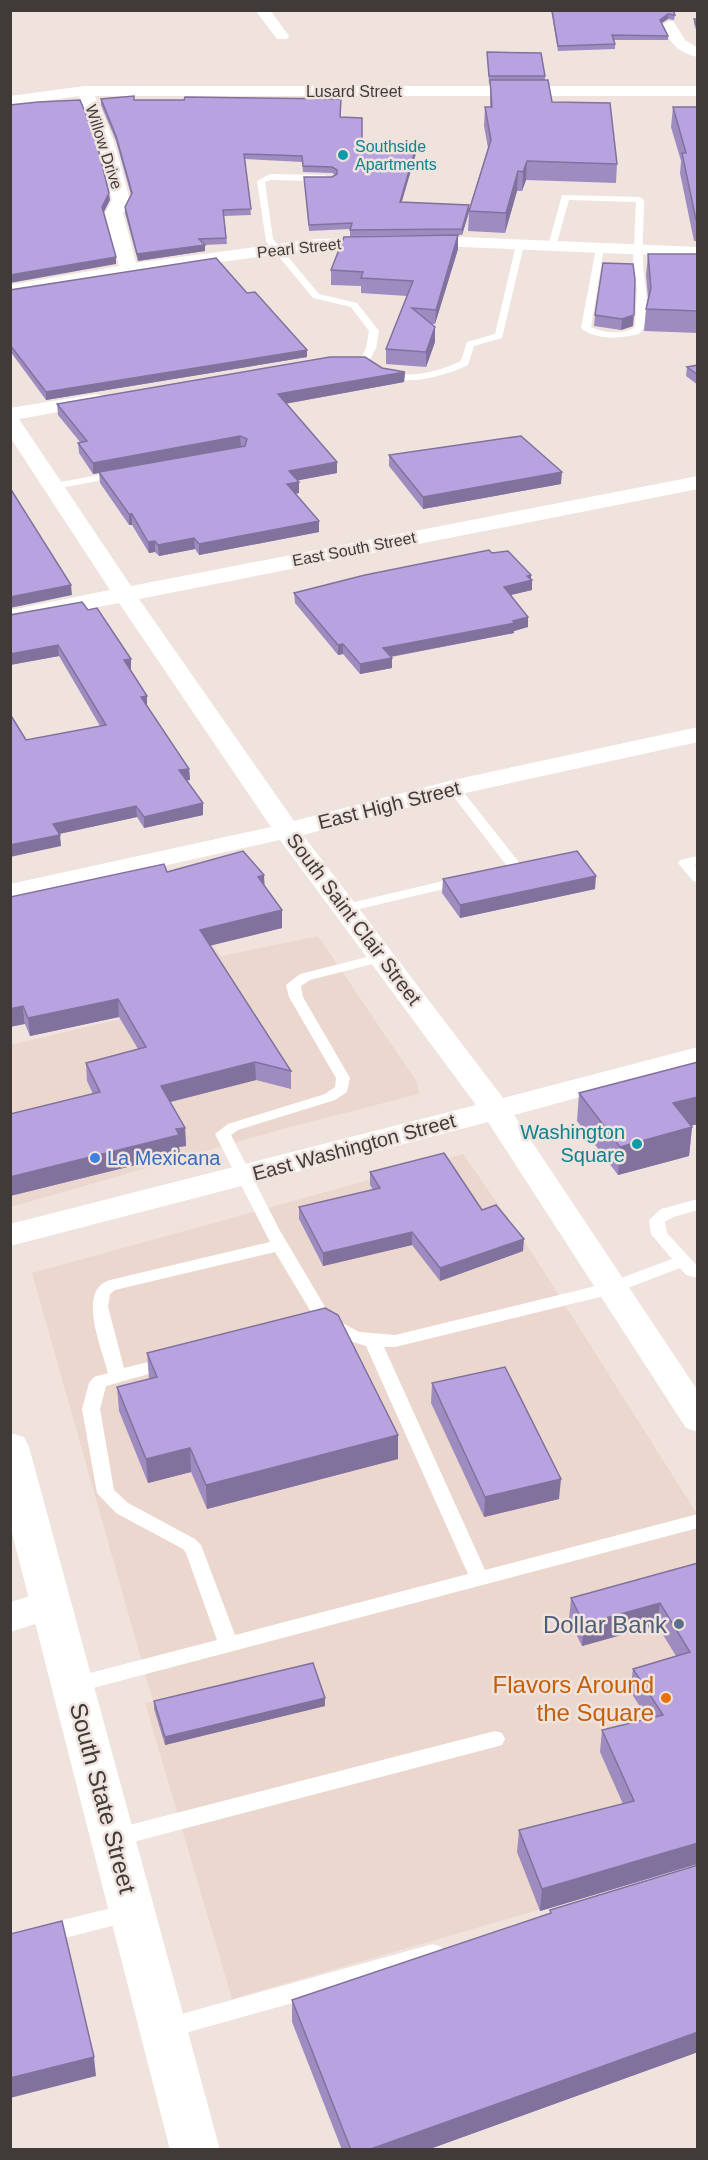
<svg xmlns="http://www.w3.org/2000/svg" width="708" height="2160" font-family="Arial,sans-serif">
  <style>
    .built { fill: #ecd7cf }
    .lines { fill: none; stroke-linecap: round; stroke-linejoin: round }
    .service { fill: #fff; fill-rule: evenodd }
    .minor { fill: #fff; fill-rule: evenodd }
    .secondary { fill: #fff; fill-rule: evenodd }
    .wall { fill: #9e8cc1 }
    .shaded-wall { fill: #81729d }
    .building { fill: #b8a3e0; stroke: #81729d; stroke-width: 1.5 }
    .culture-dot { fill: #0f9aa8; stroke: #f0e3de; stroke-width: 2 }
    .shop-dot { fill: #3f7fe0; stroke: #f0e3de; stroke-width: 2 }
    .service-dot { fill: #5c6f8a; stroke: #f0e3de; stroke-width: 2 }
    .food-dot { fill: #e8710a; stroke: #f0e3de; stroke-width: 2 }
    .labels { text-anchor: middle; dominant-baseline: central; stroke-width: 5; stroke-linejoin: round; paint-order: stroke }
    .far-street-label { font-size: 16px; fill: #403b39; stroke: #f0e3de }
    .far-culture-label { font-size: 16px; fill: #0d838f; stroke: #f0e3de; text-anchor: start }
    .street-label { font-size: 20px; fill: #403b39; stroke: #f0e3de }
    .culture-label { font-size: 20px; fill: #0d838f; stroke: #f0e3de; text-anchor: end }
    .shop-label { font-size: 20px; fill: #366cbe; stroke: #f0e3de; text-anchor: start }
    .near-service-label { font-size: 24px; fill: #4e5e75; stroke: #f0e3de; text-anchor: end }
    .near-food-label { font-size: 24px; fill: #c56008; stroke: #f0e3de; text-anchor: end }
    .near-street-label { font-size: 24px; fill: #403b39; stroke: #f0e3de }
  </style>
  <rect width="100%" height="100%" fill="#f0e3de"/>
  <g class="built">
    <polygon points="318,936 417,1082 419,1094 290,1127 11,1207 10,1045 120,1019 92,972 210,941 221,956"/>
    <polygon points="463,1154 529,1248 697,1514 697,1864 232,1999 145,1703 153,1701 32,1273"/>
  </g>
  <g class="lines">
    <g class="service">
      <path d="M270 174 325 175 329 178 325 181 271 180 265 182 273 239 319 294 357 303 379 331 376 348 370 360C390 385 436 373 461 361L467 342 495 334 516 245 520 242 524 245 502 338 474 346 468 365C437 380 384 392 360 360L366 348 369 331 351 307 313 298 266 241 257 181Z"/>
      <path d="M562 195 640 197 644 200C644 220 642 241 643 261 643 280 654 320 639 334 621 338 596 341 581 328L596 248 600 245 604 248 591 327C603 333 624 335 635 327L637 290 633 263 636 202 569 200 556 246 552 249 548 246Z"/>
      <polygon points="120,471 124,472 124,476 55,489 50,486 55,483"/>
      <polygon points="453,784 458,785 521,865 523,868 521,871 496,874 494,871 496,868 507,866 447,788"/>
      <polygon points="698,856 698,864 694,865 698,869 698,882 693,881 678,863 680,860"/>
      <polygon points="460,877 467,881 465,884 347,912 340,908 342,905"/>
      <path d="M383 953 388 954 390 957 388 960 310 980 301 986 303 997 350 1078 347 1092 335 1100 238 1130 231 1135 279 1229 331 1317 359 1332 395 1335 608 1283 672 1259 651 1234 649 1220 661 1209 698 1199V1210L673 1217 665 1222 667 1233 698 1267V1278L686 1275 680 1268 612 1294 395 1347H384L485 1570 698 1514V1528L74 1693 67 1691 64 1685 67 1679 217 1640 186 1553 183 1549 116 1513 97 1493 82 1409 89 1383 94 1377 108 1373C102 1348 76 1290 110 1280L270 1242 215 1134 228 1124 325 1094 335 1087 336 1078 289 997 286 985 300 974ZM275 1252 319 1325 343 1339 366 1346 468 1574 235 1635 201 1545 195 1539 128 1503 114 1490 100 1409 106 1386 174 1367 177 1363 174 1359 168 1357 124 1368 108 1307 110 1294 115 1290Z"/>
      <polygon points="495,1731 502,1733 505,1739 502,1745 495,1747 114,1847 107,1844 104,1838 107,1832 114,1829"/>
      <polygon points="128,1904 135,1906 139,1913 135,1920 10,1952 10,1933"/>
      <polygon points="433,1944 441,1947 444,1954 441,1961 433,1964 167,2038 159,2035 156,2028 159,2021 167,2018"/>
    </g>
    <g class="minor">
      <polygon points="255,10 270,10 289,36 287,39 277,39"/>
      <path d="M669 21 674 22 685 40 698 48V57C678 53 670 43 662 25Z"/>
      <polygon points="85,86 698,86 698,96 95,96 114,142 130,200 123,213 136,263 315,239 438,236 698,247 698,257 438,246 315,249 129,275 10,296 10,285 119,266 105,213 112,200 98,142 79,96 10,106 10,96"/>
      <polygon points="96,394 103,396 106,400 103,404 19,419 131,586 698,476 698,489 139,599 294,821 453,780 698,727 698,742 456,795 303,835 503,1098 698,1047 698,1065 514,1115 698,1391 698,1432 686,1428 488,1122 10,1246 10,1224 476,1105 280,840 10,900 10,884 271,827 119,603 10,624 10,610 110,590 10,437 10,408"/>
      <polygon points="51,1590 64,1595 70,1605 64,1615 10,1632 10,1602"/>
    </g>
    <polygon class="secondary" points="10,1433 24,1437 29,1447 220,2150 170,2150 10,1525"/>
  </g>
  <g class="wall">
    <polygon points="551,10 673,10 675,15 674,20 668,19 662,23 668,36 668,40 614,40 615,44 615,49 558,51"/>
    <polygon points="694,19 698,19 698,35 694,24"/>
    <polygon points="487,52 545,76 545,80 552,102 617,164 616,183 526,180 522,191 517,191 505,233 468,231 469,213 462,235 350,236 350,229 309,231 304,177 332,177 336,175 332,173 303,172 302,162 245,159 251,215 224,216 227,244 204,245 205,251 138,261 125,213 125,207 131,195 116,141 101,105 101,99 134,100 340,117 362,142 417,150 401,202 469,205 469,209 488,148 484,126 485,107 490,107 490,84 489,84"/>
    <polygon points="673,107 698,107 698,241 694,241 680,173 681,161 671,127"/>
    <polygon points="458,249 435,324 432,324 435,327 435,342 426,367 386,364 386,349 407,296 361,293 361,286 331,285 331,270"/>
    <polygon points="648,254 698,254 698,333 644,331 646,309 648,298 646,275"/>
    <polygon points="633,264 633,326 621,330 594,326 595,315"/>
    <polygon points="10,290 247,293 307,350 307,357 46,400 10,351"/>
    <polygon points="698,365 698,385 686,376 687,367"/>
    <polygon points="382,368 405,372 404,382 285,404 337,462 337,473 297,480 299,482 299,493 295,494 319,521 319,532 199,555 195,549 159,556 155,552 149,553 132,525 129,525 100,483 99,473 93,474 79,453 78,443 80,442 58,415 57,404"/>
    <polygon points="389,455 561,484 423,509 389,466"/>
    <polygon points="492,553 532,580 532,590 510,595 528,617 528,627 514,631 514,633 391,657 392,668 360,674 343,654 338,655 295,603 294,593"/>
    <polygon points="88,610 131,659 131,670 130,670 147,696 147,706 189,769 190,780 186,780 203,815 144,828 137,817 59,834 61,846 26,740 100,726 59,656 10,665"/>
    <polygon points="167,872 265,886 282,928 210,945 291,1071 291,1089 256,1080 170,1102 185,1128 186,1146 179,1147 180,1154 10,1196 10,1114 93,1094 87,1081 86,1063 138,1049 119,1017 30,1036 25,1024 10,897"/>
    <polygon points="443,879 595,889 460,918 442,893"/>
    <polygon points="698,1062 698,1124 690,1126 692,1127 689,1156 618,1175 577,1121 579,1093"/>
    <polygon points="370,1172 482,1210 523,1251 440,1281 412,1245 323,1266 299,1219 299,1207 373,1190 370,1185"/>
    <polygon points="147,1353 398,1459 207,1509 191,1472 148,1483 119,1411 117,1387 149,1379"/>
    <polygon points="432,1383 559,1499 484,1517 431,1403"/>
    <polygon points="698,1563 698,1864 540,1911 517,1852 519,1830 623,1804 600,1752 602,1730 648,1719 630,1691 633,1669 676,1656 657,1625 582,1646 569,1620 571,1598"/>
    <polygon points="325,1698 325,1706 165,1745 154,1709 154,1701"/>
    <polygon points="698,1865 698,2052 427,2150 342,2150 292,2022 292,2000 550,1914 550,1910"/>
  </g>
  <g class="shaded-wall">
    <polygon points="668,14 668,19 660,24 660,20"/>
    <polygon points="417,144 417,150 400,208 400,202"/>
    <polygon points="527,161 526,180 522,191 523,172"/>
    <polygon points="518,171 517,191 505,233 506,213"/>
    <polygon points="109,193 110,200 103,214 102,207"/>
    <polygon points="469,205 469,211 462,235 462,229"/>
    <polygon points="458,235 458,249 435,324 436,310"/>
    <polygon points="205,245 205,251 138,261 137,254"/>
    <polygon points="116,257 116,264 10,283 10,275"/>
    <polygon points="634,315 633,326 621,330 622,319"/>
    <polygon points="435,327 435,342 426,367 426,352"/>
    <polygon points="307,350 307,357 46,400 46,392"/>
    <polygon points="405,372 404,382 278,405 278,394"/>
    <polygon points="240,436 241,447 93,474 93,463"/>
    <polygon points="337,462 337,473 290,482 289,471"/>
    <polygon points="562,472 561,484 423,509 423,497"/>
    <polygon points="299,482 299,493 287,495 287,484"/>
    <rect x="129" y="514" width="3" height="11"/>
    <polygon points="319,521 319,532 199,555 199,544"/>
    <polygon points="194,538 195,549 159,556 158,545"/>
    <polygon points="155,541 155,552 149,553 148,542"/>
    <polygon points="531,575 531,581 532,580 532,590 503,597 504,587 527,576"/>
    <polygon points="71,585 72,595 10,608 10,597"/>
    <polygon points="528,617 528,627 514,631 514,633 383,658 383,648"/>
    <polygon points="343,644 343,654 338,655 338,645"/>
    <polygon points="58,645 59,656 10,665 10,654"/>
    <polygon points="392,658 392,668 360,674 360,664"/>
    <polygon points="131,659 131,670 125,671 124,660"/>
    <polygon points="147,696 147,707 141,697"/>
    <polygon points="189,769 190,780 179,782 179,770"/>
    <polygon points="203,803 203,815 144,828 144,817"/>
    <polygon points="136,806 137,817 54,835 53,824"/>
    <polygon points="60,835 61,846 10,857 10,845"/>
    <polygon points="264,875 265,892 258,877"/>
    <polygon points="596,876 595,889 460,918 460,905"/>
    <polygon points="282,910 282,928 201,948 200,930"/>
    <polygon points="118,999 119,1017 30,1036 28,1018"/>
    <polygon points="23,1006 25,1024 10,1027 10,1009"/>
    <polygon points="255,1062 256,1080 162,1104 161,1086"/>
    <polygon points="698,1097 698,1124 670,1131 673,1103"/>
    <polygon points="692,1127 689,1156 618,1175 620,1147"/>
    <polygon points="185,1128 186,1146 179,1147 180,1154 10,1196 10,1177"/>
    <polygon points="412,1232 412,1245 323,1266 323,1253"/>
    <polygon points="524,1239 523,1251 440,1281 440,1268"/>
    <polygon points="398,1435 398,1459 207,1509 206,1485"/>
    <polygon points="190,1448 191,1472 148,1483 146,1459"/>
    <polygon points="561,1479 559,1499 484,1517 485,1497"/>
    <polygon points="660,1603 657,1625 582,1646 584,1624"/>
    <polygon points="325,1698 325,1706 165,1745 165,1737"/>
    <polygon points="698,1843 697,1864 540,1911 542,1889"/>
    <polygon points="698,2032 698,2052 427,2150 368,2150"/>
    <polygon points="94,2057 96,2076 10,2098 10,2078"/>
  </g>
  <g class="building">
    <polygon points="552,10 673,10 675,15 668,14 660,20 668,36 612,35 615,44 558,46"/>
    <polygon points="694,19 698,19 698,29"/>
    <polygon points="487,52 541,53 545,76 489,76"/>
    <polygon points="490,80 548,80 552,102 610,103 617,164 527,161 523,172 518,171 506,213 469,211 491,140 485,107 492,107"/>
    <polygon points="134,96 134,100 184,100 185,97 341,99 340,117 362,118 362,142 417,144 400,202 469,205 462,229 350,230 352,223 309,225 304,177 332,177 337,174 337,170 332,167 303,166 302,156 244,154 251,209 223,210 226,238 199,239 205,245 137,254 125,207 132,193 116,136 101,99"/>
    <polygon points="80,100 95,136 109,193 102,207 116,257 10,275 10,105 38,102"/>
    <polygon points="673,107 698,107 698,220 696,220 682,153 686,153"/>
    <polygon points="458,235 436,310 412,308 435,327 426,352 386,349 413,281 361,278 363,272 331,270 344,237"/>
    <polygon points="648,254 698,254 698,311 646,309 651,288"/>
    <polygon points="216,258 247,293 255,292 307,350 46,392 10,345 10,290"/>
    <polygon points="603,263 633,264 635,279 634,315 622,319 595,315"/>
    <polygon points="330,357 365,357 382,368 405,372 278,394 337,462 289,471 299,482 287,484 319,521 199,544 194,538 158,545 155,541 148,542 132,514 129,514 99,472 245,446 247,439 240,436 93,463 78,443 87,441 57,404"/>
    <polygon points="698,365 698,375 687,367"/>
    <polygon points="521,436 562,472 423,497 389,455"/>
    <polygon points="10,488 71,585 10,597"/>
    <polygon points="489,550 492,553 508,551 531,575 527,576 532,580 504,587 528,617 513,621 515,623 383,648 392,658 360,664 343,644 338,645 294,593 365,575"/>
    <polygon points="82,602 88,610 97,608 131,659 124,660 147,696 141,697 189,769 179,770 203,803 144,817 136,806 53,824 60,835 10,845 10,714 26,740 106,725 58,645 10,654 10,615"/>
    <polygon points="243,851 264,875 258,877 282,910 200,930 291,1071 255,1062 161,1086 185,1128 176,1129 179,1135 10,1177 10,1114 100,1092 86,1063 146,1047 118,999 28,1018 23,1006 10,1009 10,897 164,864 167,872"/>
    <polygon points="577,851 596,876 460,905 443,879"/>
    <polygon points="698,1062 698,1097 673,1103 692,1127 620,1147 579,1093"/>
    <polygon points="444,1153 482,1210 496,1205 524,1239 440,1268 412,1232 323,1253 299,1207 380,1188 370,1172"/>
    <polygon points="325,1308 338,1315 398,1435 206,1485 190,1448 146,1459 117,1387 157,1377 147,1353"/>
    <polygon points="505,1367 561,1479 485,1497 432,1383"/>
    <polygon points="698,1563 698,1843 542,1889 519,1830 634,1801 602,1730 663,1715 633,1669 690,1652 660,1603 584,1624 571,1598"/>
    <polygon points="313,1663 325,1698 165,1737 154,1701"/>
    <polygon points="698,1865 698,2032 368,2150 351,2150 292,2000 551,1913 550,1910"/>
    <polygon points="62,1921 94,2057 10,2078 10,1934"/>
  </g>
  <g class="culture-dot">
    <circle cx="343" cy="155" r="6"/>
    <circle cx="637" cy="1144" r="6"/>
  </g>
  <circle class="shop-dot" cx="95" cy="1158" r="6"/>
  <circle class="service-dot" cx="679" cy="1624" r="6"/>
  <circle class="food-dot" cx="666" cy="1698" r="6"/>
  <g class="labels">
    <g class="far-street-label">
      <text x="354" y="91">Lusard Street</text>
      <text transform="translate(104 147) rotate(72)">Willow Drive</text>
      <text transform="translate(299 248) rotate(-6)">Pearl Street</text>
      <text transform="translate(354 549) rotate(-11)">East South Street</text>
    </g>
    <g class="far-culture-label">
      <text x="355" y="146">Southside<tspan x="355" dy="18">Apartments</tspan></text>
    </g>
    <g class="street-label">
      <text transform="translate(389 805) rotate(-14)">East High Street</text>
      <text transform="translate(354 919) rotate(53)">South Saint Clair Street</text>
      <text transform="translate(354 1147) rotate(-15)">East Washington Street</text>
    </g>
    <g class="culture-label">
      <text x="625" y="1132">Washington<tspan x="625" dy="23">Square</tspan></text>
    </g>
    <g class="shop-label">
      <text x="107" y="1158">La Mexicana</text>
    </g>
    <g class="near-service-label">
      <text x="667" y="1624">Dollar Bank</text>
    </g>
    <g class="near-food-label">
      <text x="654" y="1684">Flavors Around<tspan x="654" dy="28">the Square</tspan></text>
    </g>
    <g class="near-street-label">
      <text transform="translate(103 1798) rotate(75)">South State Street</text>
    </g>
  </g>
  <rect width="708" height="2160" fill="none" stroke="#403b39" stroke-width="24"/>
</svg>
